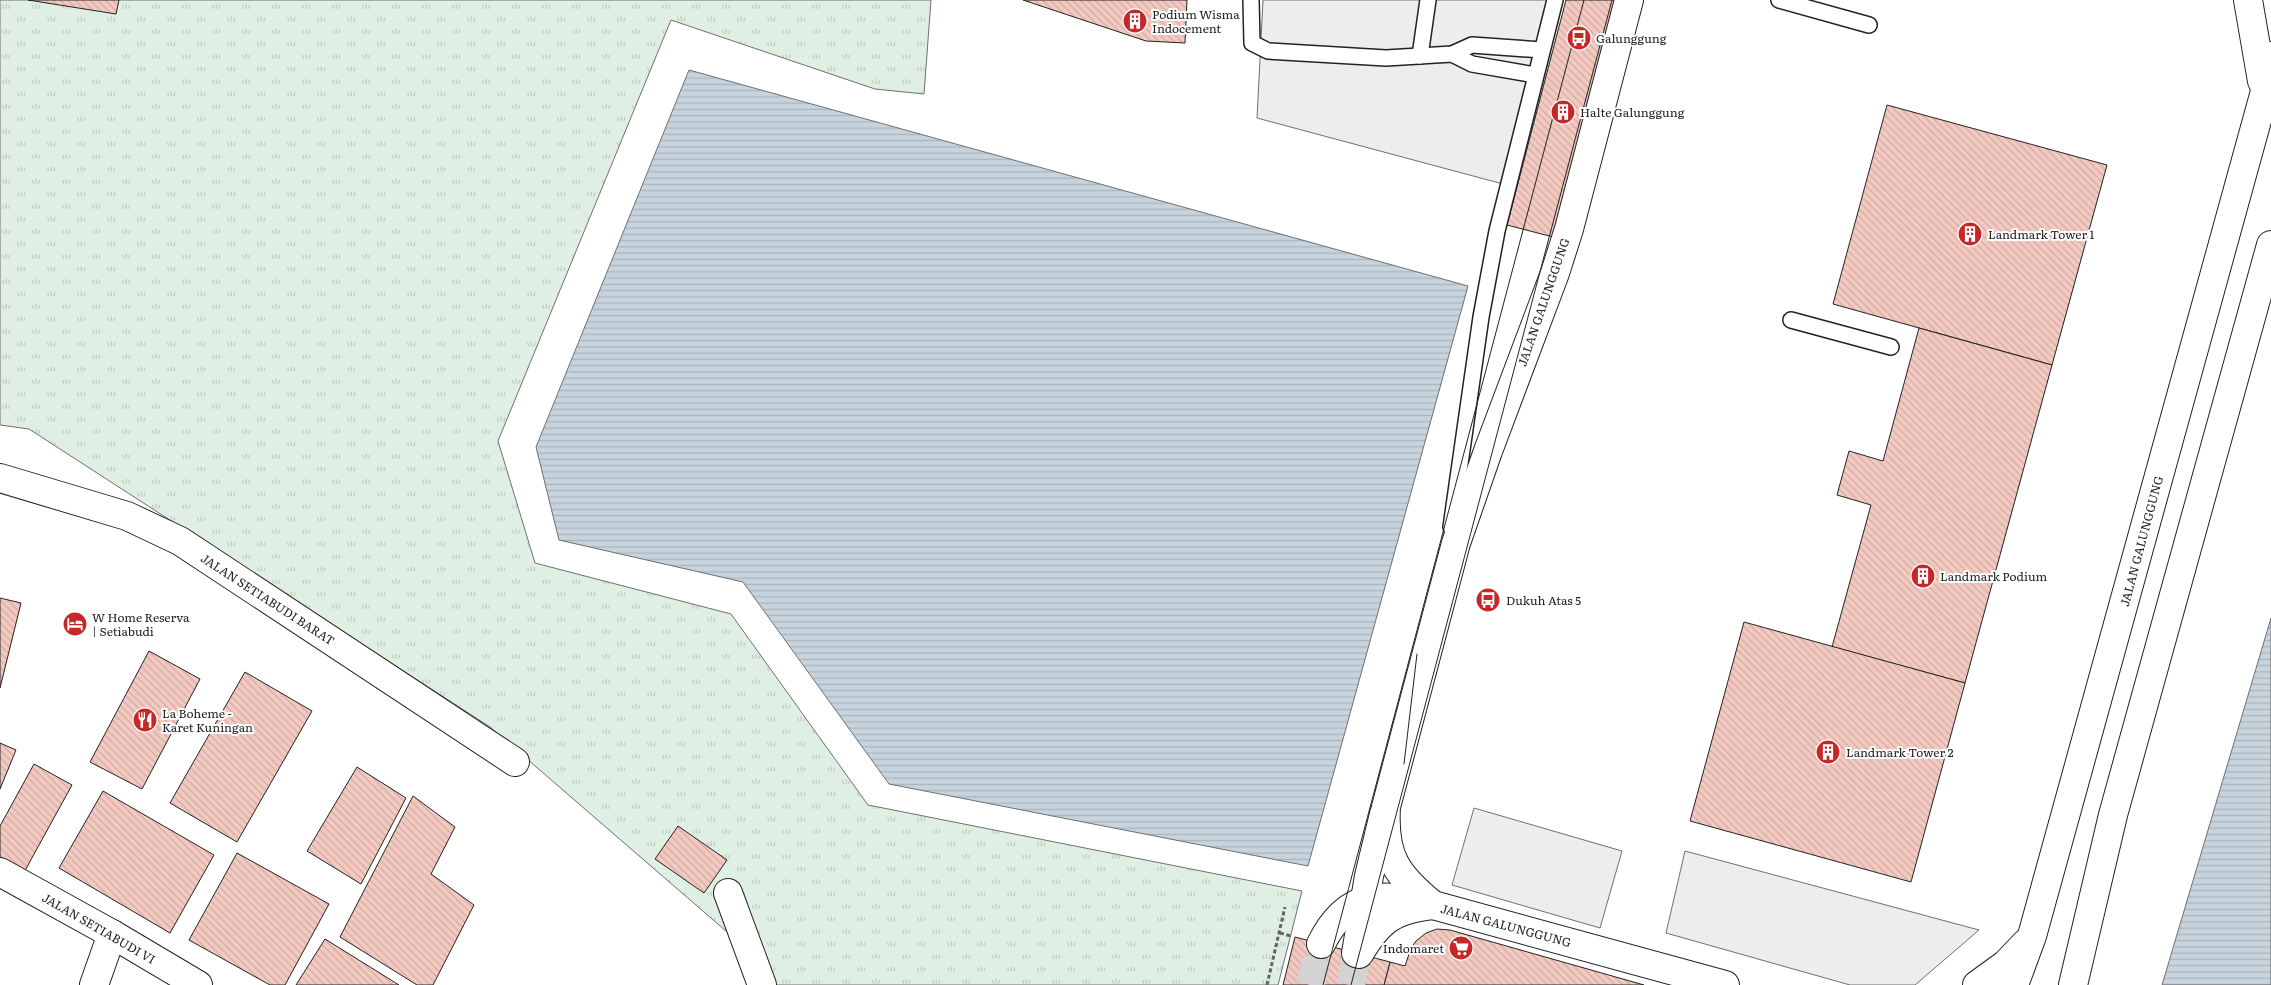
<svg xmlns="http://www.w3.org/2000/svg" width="2271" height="985" font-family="Literata,serif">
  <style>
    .grass { fill: url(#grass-tufts); stroke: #6f6f6f }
    .parking { fill: #ededed; stroke: #6f6f6f }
    .water { fill: url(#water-rules); stroke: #6f6f6f }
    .building { fill: url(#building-back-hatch); stroke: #222 }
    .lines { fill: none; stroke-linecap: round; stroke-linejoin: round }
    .secondary-tunnel { stroke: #d3d3d3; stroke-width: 28; stroke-dasharray: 28 14; stroke-linecap: butt }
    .lane-casing { stroke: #222; stroke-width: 18 }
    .street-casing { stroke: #222; stroke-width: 30 }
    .secondary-casing { stroke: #222; stroke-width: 30 }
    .primary-casing { stroke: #222; stroke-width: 30 }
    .path { stroke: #646464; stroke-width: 3; stroke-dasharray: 4 2.5; stroke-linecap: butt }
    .lane { stroke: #fff; stroke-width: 15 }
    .street { stroke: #fff; stroke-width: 28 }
    .secondary { stroke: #fff; stroke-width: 28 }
    .primary { stroke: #fff; stroke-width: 28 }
    .tram { stroke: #222; stroke-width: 1 }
    .labels { text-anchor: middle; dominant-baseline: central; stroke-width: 4; stroke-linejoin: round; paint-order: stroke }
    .poi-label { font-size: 12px; fill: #222; stroke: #fff; text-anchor: start }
    .street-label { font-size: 12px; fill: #222; stroke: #fff }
  </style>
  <defs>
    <pattern id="grass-tufts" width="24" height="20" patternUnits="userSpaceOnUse" patternTransform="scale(1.25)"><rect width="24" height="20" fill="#e0efe3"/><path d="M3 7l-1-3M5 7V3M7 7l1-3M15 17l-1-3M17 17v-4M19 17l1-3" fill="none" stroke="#c0cdc2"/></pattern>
    <pattern id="water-rules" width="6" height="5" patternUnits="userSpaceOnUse" patternTransform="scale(1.25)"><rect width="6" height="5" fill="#c7d3dd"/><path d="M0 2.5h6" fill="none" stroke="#abb5bd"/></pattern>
    <pattern id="building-back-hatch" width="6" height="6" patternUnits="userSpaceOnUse" patternTransform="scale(1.25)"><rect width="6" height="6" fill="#f3c9c0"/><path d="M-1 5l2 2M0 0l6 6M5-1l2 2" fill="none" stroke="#d0aca5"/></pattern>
  </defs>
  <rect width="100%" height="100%" fill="#fff"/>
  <polygon class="grass" points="0,0 931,0 924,94 875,89 671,20 498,441 535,563 731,614 868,805 1302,891 1278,985 758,985 763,963 490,727 29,429 0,425"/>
  <g class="parking">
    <polygon points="1263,0 1548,0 1503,184 1257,118"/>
    <polygon points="1474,808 1622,851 1600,928 1452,885"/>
    <polygon points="1685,851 1979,930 1915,985 1850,985 1666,933"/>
  </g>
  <g class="water">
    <polygon points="689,70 1468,286 1308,866 889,784 743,582 559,540 536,447"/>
    <polygon points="2271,618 2271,985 2162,985"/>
  </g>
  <g class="building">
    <polygon points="28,0 119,0 116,14"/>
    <polygon points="1023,0 1187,0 1185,43 1146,41"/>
    <polygon points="1566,0 1618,0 1557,238 1507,225"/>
    <polygon points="1887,105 2107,165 2052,365 1833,304"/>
    <polygon points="1919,328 2052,365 1965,683 1832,647 1871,505 1837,495 1849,451 1883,461"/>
    <polygon points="0,598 21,603 0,688"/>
    <polygon points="1744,622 1965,683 1911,882 1690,821"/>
    <polygon points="149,651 200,679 142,789 90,762"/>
    <polygon points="245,672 312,711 237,842 170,803"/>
    <polygon points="0,743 16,750 0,789"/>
    <polygon points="34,764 72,785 22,876 0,864 0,826"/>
    <polygon points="357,767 406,798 361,884 307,851"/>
    <polygon points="103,791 214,855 170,933 59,868"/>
    <polygon points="413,796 455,827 431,874 474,905 433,985 417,985 340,937"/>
    <polygon points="678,826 727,860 704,893 655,859"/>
    <polygon points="237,853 329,904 285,985 270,985 189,940"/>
    <polygon points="1437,929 1450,930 1644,985 1384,985 1390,962 1405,966 1411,948 1416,941 1426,933"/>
    <polygon points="1295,937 1390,962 1384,985 1283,985"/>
    <polygon points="325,939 399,985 296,985"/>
  </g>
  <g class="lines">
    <g class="secondary-tunnel">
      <polyline points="1310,985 1321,944"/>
      <polyline points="1351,985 1356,953"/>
    </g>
    <defs>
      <g id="lane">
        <polyline points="1251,0 1252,43 1268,51 1386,58 1452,54 1472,45 1542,50"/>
        <polyline points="1779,0 1869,25"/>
        <polyline points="1452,54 1472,64 1535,75"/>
        <polyline points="1420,56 1428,0"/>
        <polyline points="1791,320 1891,347"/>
        <polyline points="1451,527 1481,317 1497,231 1555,0"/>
      </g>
      <g id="street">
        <polyline points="0,478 127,516 180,541 515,762"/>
        <polyline points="0,872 112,934 198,985"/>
        <polyline points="728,893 762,985"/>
        <polyline points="94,985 112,934"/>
      </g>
      <g id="secondary">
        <path d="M1321 944C1347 891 1383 892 1433 905"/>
        <polyline points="1356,953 1369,876 1384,814"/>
      </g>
      <g id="primary">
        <path d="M1629 0 1569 229 1555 273 1488 451 1456 543 1386 807C1383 856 1396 875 1433 905L1725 985"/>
        <polyline points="2248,0 2262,81"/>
        <path d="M1359 954C1379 920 1394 909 1433 905"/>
        <polyline points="1977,985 2006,964 2026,943"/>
        <polyline points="2014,985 2032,936 2264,95 2271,56"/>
        <polyline points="2073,985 2113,815 2271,245"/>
      </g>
    </defs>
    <use href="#lane" class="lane-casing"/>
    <use href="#street" class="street-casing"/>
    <use href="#secondary" class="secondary-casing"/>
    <use href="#primary" class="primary-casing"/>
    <g class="path">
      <polyline points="1280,933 1291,936"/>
      <polyline points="1267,985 1285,907"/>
    </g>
    <use href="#lane" class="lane"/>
    <use href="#street" class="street"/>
    <use href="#secondary" class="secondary"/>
    <use href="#primary" class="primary"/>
    <g class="tram">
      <polyline points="1404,764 1417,654"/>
      <polyline points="1323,985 1584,0"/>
      <polyline points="1351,985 1612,0"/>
    </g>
  </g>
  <defs>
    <symbol id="building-disc" viewBox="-11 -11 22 22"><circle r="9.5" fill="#c62828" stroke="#fff"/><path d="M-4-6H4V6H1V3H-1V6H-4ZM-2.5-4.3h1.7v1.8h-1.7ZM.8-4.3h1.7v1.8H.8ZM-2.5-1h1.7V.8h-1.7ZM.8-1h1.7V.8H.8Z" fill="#fff"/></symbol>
    <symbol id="bus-disc" viewBox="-11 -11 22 22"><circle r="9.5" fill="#c62828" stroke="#fff"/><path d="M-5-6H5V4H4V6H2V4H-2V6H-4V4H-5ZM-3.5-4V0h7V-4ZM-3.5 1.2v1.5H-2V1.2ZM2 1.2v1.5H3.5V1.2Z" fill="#fff"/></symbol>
    <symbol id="hotel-disc" viewBox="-11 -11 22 22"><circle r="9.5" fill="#c62828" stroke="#fff"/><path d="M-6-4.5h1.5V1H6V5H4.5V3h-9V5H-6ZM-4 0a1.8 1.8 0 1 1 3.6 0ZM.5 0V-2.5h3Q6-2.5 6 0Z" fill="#fff"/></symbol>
    <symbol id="restaurant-disc" viewBox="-11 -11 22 22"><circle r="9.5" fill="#c62828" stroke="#fff"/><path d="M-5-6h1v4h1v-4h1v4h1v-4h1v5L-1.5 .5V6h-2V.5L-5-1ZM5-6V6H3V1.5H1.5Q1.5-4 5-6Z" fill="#fff"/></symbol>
    <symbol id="supermarket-disc" viewBox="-11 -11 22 22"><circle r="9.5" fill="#c62828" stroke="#fff"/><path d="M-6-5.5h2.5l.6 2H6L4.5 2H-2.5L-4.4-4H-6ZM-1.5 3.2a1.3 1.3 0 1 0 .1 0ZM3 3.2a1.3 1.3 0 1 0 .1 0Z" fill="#fff"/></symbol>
  </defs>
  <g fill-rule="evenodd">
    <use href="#building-disc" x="1121" y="7" width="28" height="28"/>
    <use href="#bus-disc" x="1565" y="24" width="28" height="28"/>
    <use href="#building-disc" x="1549" y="98" width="28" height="28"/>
    <use href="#building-disc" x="1956" y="220" width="28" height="28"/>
    <use href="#building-disc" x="1909" y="562" width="28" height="28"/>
    <use href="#bus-disc" x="1474" y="586" width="28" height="28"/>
    <use href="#hotel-disc" x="61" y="610" width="28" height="28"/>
    <use href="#restaurant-disc" x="131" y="706" width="28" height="28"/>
    <use href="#building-disc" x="1814" y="738" width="28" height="28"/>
    <use href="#supermarket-disc" x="1447" y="934" width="28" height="28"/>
  </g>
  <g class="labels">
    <g class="poi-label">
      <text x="1152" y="14">Podium Wisma<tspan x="1152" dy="14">Indocement</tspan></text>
      <text x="1596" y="38">Galunggung</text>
      <text x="1580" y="112">Halte Galunggung</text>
      <text x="1988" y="234">Landmark Tower 1</text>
      <text x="1940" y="576">Landmark Podium</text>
      <text x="1506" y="600">Dukuh Atas 5</text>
      <text x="92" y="617">W Home Reserva<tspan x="92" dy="14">| Setiabudi</tspan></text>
      <text x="162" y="713">La Boheme -<tspan x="162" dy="14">Karet Kuningan</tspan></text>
      <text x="1846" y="752">Landmark Tower 2</text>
      <text x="1444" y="948" text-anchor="end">Indomaret</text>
    </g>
    <g class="street-label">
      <text transform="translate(1543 302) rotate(-71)">JALAN GALUNGGUNG</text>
      <text transform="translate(2141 541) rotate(-75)">JALAN GALUNGGUNG</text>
      <text transform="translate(268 599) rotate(33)">JALAN SETIABUDI BARAT</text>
      <text transform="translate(1506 925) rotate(15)">JALAN GALUNGGUNG</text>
      <text transform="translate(99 928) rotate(30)">JALAN SETIABUDI VI</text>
    </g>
  </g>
</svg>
